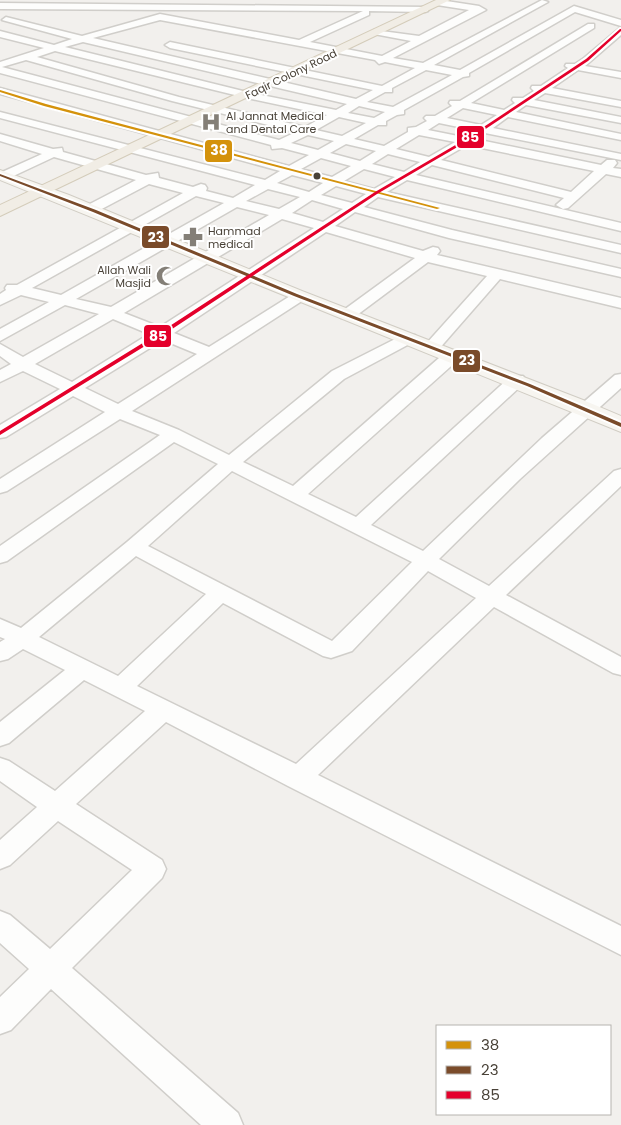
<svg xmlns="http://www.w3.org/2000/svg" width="621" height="1125" font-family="Poppins,sans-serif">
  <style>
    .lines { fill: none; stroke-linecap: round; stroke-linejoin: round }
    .street-casing { stroke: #d0ceca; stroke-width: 3 }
    .secondary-casing { stroke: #d1cdc4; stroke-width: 2 }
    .primary-casing { stroke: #d4ccba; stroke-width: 2 }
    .street { fill: #fdfdfc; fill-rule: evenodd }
    .secondary { fill: #f7f5f0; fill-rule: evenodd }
    .primary { fill: #f1ede5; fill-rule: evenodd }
    .bus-1-casing { stroke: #fff; stroke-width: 4 }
    .bus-2-casing { stroke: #fff; stroke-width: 4 }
    .bus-3-casing { stroke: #fff; stroke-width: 4 }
    .bus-1 { fill: #d4920b; fill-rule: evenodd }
    .bus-2 { fill: #7a4b2a; fill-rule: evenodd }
    .bus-3 { fill: #e4002b; fill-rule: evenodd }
    .bus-dot { fill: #494238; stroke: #fff; stroke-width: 2 }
    .labels { text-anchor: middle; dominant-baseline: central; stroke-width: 4; stroke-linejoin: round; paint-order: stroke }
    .far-street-label { font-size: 11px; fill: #494238; stroke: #fff }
    .far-poi-label { font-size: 11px; fill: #494238; stroke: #fff; text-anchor: start }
    .line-badge { stroke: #fff; stroke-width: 2 }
    .badge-label { font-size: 14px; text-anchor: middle; font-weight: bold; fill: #fff }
  </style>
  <rect width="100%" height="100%" fill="#f2f0ed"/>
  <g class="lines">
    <defs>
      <path id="street" d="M440 0 479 6 486 10 393 58 423 63 542 0 548 2 434 65 460 70 574 6 621 20V26L575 12 469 73V76L463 77 404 110V114L397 115 386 121V125H378L354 139 384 146 408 132V128L416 127 427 121 424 118 426 116H435L452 106 449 103 450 101H460L588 24H594V28L471 103 504 110 515 103 512 100 513 98H523L534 91 531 88 532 86H541L568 68 565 66 566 64H575L584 58 621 27V35L585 66 621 72V78L578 70 552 88 621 101V107L545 93 534 100 621 117V123L526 105 516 112 621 134V140L508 117 493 128 621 154V160L485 133 475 139 601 165 607 160H615L617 163 613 168 621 169V177L606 174 568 208 563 209 556 205 564 198 432 165 416 175 621 223V231L407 180 387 192 621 245V253L378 197 364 207 452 230 621 269V277L449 238 355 212 335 226 423 251 433 247 438 248 440 251 437 255 621 298V308L500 279 438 350H426L424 347 426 344 487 276 428 262 353 318H341L339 315 341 312 415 258 326 232 174 333 209 347 295 293H305L308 296 305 299 132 411 179 430 229 455 332 371 403 335H415L417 338 415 341 344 379 243 462 293 486 447 351H459L461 355 459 359 308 494 356 517 511 376H523L526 380 523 384 371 525 423 551 542 438 615 375 621 374V388L520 479 439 559 489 586 614 471 621 469V486L506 595 621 657V675L613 673 494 607 318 775 621 926V955L288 786 166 722 76 804 162 860 166 869 162 878 72 968 238 1113 243 1125H201L51 989 11 1030 0 1034V997L29 969 0 943V911L10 915 50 949 132 870 58 821 10 865 0 869V840L37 807 0 781V758L9 761 55 791 145 711 84 680 9 743 0 746V722L65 670 23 649 8 659 0 661V642L5 639 0 637V619L21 628 127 542 218 464 174 442 7 561 0 563V546L160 435 120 419 7 491 0 493V479L105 412 73 396 6 437 0 438V425L60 389 23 371 0 382V370L11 364 0 356V344L23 357 99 314 65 305 0 341V329L49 302 21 295 0 305V294L6 290 5 288 7 285H17L183 193 149 184 96 212H86L84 209 86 206 136 180 54 157 7 179H0V173L42 154 0 141V134L53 149 62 148 63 152 146 175 158 173 159 178 193 187 201 184 205 185 207 188 206 191 233 198 255 185 0 118V112L265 180 280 171 0 94V88L289 166 309 155 282 148 272 149 271 145 0 73V62L44 48 0 37V31L54 45 72 39 2 20 6 17 82 36 160 14 299 40 363 11 0 9V3L428 7V11L425 12 369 11V15L310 42 382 56 411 41 374 34V30L419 36 469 10 437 5V1ZM160 20 375 60 379 64 385 62 415 68 382 86 170 42 165 45 170 48 373 90 356 99 93 38ZM83 42 347 104 336 110 247 92 65 47ZM55 51 247 98 327 115 305 127 179 97 37 57ZM26 60 172 101 296 132 279 140 2 67ZM426 70 452 75 393 107 367 102 385 92H392V88ZM359 106 385 112 374 118 348 113ZM463 108 497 115 481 125 447 118ZM339 117 366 123 342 136 316 130ZM439 123 473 130 463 137 428 130ZM308 135 334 141 318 150 291 143ZM419 135 455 142 429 157 396 149ZM346 144 376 151 360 161 330 153ZM467 145 594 171 571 192 441 160ZM388 154 420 162 404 172 372 164ZM321 158 351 166 332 177 301 169ZM364 169 395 177 374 189 344 181ZM292 175 323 183 309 192 277 183ZM336 186 366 194 352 203 321 195ZM268 189 300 197 279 209 246 201ZM196 196 224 203 61 295 32 288ZM312 200 343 209 323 222 292 213ZM237 207 269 215 111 307 76 299ZM282 219 314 228 160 327 124 313ZM113 319 149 334 72 382 35 364ZM163 340 197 354 118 404 85 388ZM232 471 408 560 412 562 332 641 148 546ZM136 556 206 594 118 676 39 637ZM428 571 476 598 296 764 137 686 223 603 323 656 331 658 352 651Z"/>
      <polygon id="secondary" points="0,170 69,195 302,291 583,400 621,416 621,432 0,180"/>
      <polygon id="primary" points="436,0 450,0 0,216 0,205"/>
    </defs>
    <use href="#street" class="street-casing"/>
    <use href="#secondary" class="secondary-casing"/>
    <use href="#primary" class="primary-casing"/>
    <use href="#street" class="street"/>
    <use href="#secondary" class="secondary"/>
    <use href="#primary" class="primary"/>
    <defs>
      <polygon id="bus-1" points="0,90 46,104 440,208 437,209 44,106 0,92"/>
      <polygon id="bus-2" points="0,174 96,210 297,294 530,384 621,423 621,427 527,386 294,296 93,212 0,176"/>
      <polygon id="bus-3" points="620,29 621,29 621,31 588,61 466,142 377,194 163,335 0,435 0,431 159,333 375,192 464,140 586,59"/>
    </defs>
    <use href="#bus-1" class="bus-1-casing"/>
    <use href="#bus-2" class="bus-2-casing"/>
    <use href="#bus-3" class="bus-3-casing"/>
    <use href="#bus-1" class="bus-1"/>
    <use href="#bus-2" class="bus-2"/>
    <use href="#bus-3" class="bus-3"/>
  </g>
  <defs>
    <symbol id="hospital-bare" viewBox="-9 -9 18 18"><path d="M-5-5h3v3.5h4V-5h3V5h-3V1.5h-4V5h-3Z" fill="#847f77" stroke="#fff" stroke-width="2.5" paint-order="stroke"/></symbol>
    <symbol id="pharmacy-bare" viewBox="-9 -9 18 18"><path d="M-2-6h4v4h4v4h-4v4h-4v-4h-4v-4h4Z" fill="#847f77" stroke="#fff" stroke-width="2.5" paint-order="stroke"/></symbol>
    <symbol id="mosque-bare" viewBox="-9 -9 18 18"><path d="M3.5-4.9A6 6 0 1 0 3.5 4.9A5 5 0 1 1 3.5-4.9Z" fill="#847f77" stroke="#fff" stroke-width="2.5" paint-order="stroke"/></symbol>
  </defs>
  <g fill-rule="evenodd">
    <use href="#hospital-bare" x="197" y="108" width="28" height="28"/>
    <use href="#pharmacy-bare" x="179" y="223" width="28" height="28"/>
    <use href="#mosque-bare" x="152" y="262" width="28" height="28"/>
  </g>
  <circle class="bus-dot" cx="317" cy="176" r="4.5"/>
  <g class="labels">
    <g class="far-street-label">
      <text transform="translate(291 74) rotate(-26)">Faqir Colony Road</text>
    </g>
    <g class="far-poi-label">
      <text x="226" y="116">Al Jannat Medical<tspan x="226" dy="13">and Dental Care</tspan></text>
      <text x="208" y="231">Hammad<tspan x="208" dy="13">medical</tspan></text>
      <text x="151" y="270" text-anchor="end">Allah Wali<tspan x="151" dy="13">Masjid</tspan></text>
    </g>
  </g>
  <g class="line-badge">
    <rect x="456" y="125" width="29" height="24" rx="5" fill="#e4002b"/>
    <rect x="204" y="139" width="29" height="24" rx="5" fill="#d4920b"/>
    <rect x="141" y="225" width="29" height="24" rx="5" fill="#7a4b2a"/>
    <rect x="143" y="324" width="29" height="24" rx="5" fill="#e4002b"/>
    <rect x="452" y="349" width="29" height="24" rx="5" fill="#7a4b2a"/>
  </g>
  <g class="badge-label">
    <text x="470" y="142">85</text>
    <text x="219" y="155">38</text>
    <text x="156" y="242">23</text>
    <text x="158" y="341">85</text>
    <text x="467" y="365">23</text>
  </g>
  <rect x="436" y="1025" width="175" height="90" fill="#ffffff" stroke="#b6b3af"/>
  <rect x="446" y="1041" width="25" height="8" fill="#d4920b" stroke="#b6b3af"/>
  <text x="481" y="1050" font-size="15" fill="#494238">38</text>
  <rect x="446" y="1066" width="25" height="8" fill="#7a4b2a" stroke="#b6b3af"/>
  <text x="481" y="1075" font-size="15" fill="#494238">23</text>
  <rect x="446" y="1091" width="25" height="8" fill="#e4002b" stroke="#b6b3af"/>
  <text x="481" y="1100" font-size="15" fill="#494238">85</text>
</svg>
